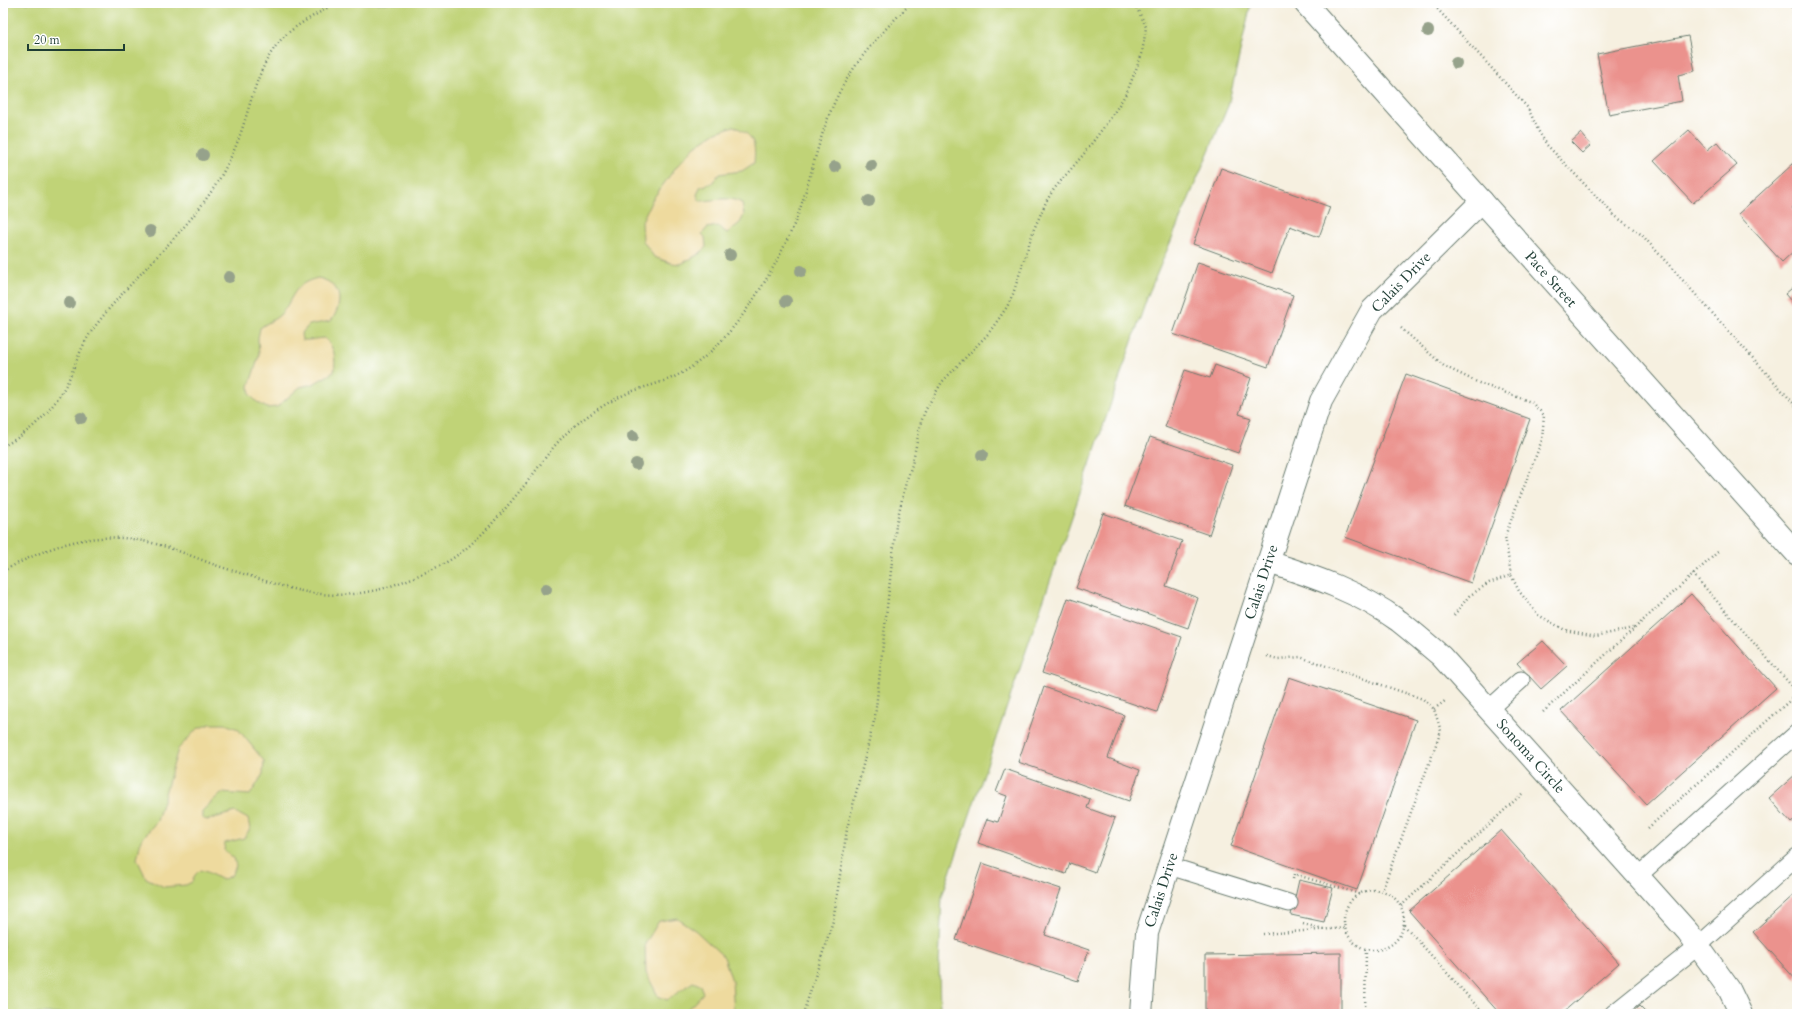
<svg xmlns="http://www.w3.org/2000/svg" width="1800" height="1017" font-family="Cardo,serif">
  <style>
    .green { fill: #c0d377; stroke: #708856 }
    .sand { fill: #eeda9e; stroke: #868c69 }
    .building { fill: #eb928d }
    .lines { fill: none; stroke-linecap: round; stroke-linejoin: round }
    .lane-casing { stroke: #6a7c70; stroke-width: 19 }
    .street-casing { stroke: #6a7c70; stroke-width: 24 }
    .secondary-casing { stroke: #6a7c70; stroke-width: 24 }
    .path { stroke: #6a7c70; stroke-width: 2.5; stroke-dasharray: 1 3; stroke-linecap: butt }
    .lane { stroke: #fff; stroke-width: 17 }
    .street { stroke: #fff; stroke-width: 22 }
    .secondary { stroke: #fff; stroke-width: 22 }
    .tree { fill: #96a28b }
    .labels { text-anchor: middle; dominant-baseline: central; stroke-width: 4; stroke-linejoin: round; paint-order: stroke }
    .street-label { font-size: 15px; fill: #1f3d34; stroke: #fff }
  </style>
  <rect width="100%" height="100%" fill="#fff"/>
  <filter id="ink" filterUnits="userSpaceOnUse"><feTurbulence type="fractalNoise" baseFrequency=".025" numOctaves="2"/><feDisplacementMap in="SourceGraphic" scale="8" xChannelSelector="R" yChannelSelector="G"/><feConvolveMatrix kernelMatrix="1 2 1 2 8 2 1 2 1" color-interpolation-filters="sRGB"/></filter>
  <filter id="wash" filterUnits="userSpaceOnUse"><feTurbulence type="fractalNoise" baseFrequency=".012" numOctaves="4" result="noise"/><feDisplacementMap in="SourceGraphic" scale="16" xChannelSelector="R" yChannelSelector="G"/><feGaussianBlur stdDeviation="0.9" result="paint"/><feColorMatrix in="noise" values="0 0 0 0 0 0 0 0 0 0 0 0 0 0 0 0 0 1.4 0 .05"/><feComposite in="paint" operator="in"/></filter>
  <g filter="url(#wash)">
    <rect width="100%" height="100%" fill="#f6f0e0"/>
    <polygon class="green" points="3,3 1251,3 1228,106 1148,295 942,896 939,965 940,1014 3,1014"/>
    <g class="sand">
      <path d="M734 126C754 136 756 142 754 163L742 171 719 174 712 183 700 187 697 195 700 201C715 201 727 195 742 203L744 215 740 223 727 233 718 226 707 228 702 234 705 237 706 247 699 254 681 264 671 263 654 257 643 241 642 221 652 200 676 167 695 146 716 132Z"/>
      <path d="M318 278C342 283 344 303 331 321L309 325 301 334 302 340C310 341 317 338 325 338 335 348 336 358 334 372L313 384 300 387 277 407 267 408 257 402 250 395 249 386 259 356 258 338 260 328C266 323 275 320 281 314 295 297 292 284 318 278Z"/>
      <polygon points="210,724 225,724 238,729 264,761 263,774 250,795 221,793 202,811 202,818 207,820 235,812 248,819 250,829 244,838 225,843 224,850 234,858 236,866 231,876 222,880 207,872 200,870 195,875 192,882 186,885 164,887 146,878 137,859 141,840 157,821 178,749 197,729"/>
      <polygon points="677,918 696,931 724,957 732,981 734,1014 682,1014 695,1002 703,993 700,985 693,982 667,1000 658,996 646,973 645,944 659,921"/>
    </g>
    <g id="blocks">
      <g class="building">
        <polygon points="1688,36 1695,71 1678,75 1682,101 1609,115 1597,54"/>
        <polygon points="1689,130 1707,150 1717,142 1737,165 1693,203 1654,161"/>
        <polygon points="1581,133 1591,145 1582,153 1571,142"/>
        <polygon points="1794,163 1797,166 1797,203 1792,208 1797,213 1797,248 1782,262 1738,214"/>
        <polygon points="1221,168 1330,207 1319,237 1290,226 1272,273 1193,244"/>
        <polygon points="1198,262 1293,295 1268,367 1173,334"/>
        <polygon points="1797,284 1797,308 1785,294"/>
        <polygon points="1215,365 1251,378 1239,414 1251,418 1238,453 1165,427 1185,370 1210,378"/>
        <polygon points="1406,374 1530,419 1471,583 1345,537"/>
        <polygon points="1150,437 1232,465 1209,535 1125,506"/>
        <polygon points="1103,513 1182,541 1166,586 1198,598 1188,628 1076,588"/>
        <polygon points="1691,594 1776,688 1646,804 1561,711"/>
        <polygon points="1068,598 1182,637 1157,712 1042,673"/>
        <polygon points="1543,641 1567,666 1541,689 1517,663"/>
        <polygon points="1289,677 1416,720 1357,890 1231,846"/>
        <polygon points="1044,687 1124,715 1108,758 1140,770 1129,801 1018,762"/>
        <polygon points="1005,769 1090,799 1087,808 1115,818 1095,872 1070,863 1066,874 978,843 987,819 998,822 1007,796 996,792"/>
        <polygon points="1796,774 1797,818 1791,823 1769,798"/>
        <polygon points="1501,830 1619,963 1561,1014 1500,1014 1409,911"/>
        <polygon points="982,863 1061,889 1045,935 1089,950 1078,981 956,940"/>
        <polygon points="1299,880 1333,888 1324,922 1291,915"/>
        <polygon points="1797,892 1797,981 1753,932"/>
        <polygon points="1341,953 1341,1014 1205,1014 1205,955"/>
        <polygon points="1639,1006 1647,1014 1630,1014"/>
      </g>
    </g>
  </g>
  <g filter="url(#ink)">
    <use href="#blocks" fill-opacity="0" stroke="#6a7c70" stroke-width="1"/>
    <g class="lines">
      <defs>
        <g id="lane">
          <polyline points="1489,709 1521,680"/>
          <polyline points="1169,866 1289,903"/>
          <polyline points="1638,876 1797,733"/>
          <polyline points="1613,1014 1698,946 1797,857"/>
        </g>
        <g id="street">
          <path d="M1268 562C1313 576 1361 593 1399 621 1413 632 1427 644 1441 656L1688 932 1729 989 1741 1014"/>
          <polyline points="1141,1014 1147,933 1321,401 1372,310 1482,201"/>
        </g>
        <polyline id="secondary" points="1305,3 1797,554"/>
      </defs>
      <use href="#lane" class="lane-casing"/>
      <use href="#street" class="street-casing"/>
      <use href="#secondary" class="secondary-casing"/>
      <g class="path">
        <polyline points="1432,3 1528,108 1539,132 1547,145 1615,216 1642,235 1797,407"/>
        <polyline points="1790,3 1797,21"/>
        <polyline points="1401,328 1444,366 1479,383 1531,402 1544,415 1542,440 1505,536 1511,575"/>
        <path d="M3 446C32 432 55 408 69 379 76 363 81 347 91 332 126 283 174 245 209 195 219 181 228 164 235 148 250 113 254 72 279 42 293 25 317 15 335 3"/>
        <path d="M3 571C33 555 65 540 100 538 138 535 172 548 207 562 220 567 234 571 247 575 293 590 324 601 372 591 384 589 396 584 407 580 424 573 442 566 456 556 483 537 504 510 524 486 541 465 554 442 576 425 593 411 613 399 633 391 647 386 661 383 674 377 710 360 738 324 759 291 775 266 790 237 800 209 813 171 820 130 839 93 857 58 883 31 911 3"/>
        <polyline points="1693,574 1797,692"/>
        <polyline points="1454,615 1469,596 1489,583 1511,575 1519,591 1538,615 1565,630 1596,636 1634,628"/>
        <polyline points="1267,656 1278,659 1300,657 1423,699 1434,709 1441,731 1382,891"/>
        <polyline points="1434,709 1445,701"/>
        <polyline points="1543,712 1719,551"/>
        <polyline points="1648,828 1797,694"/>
        <polyline points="1293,879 1294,874 1360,894"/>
        <circle cx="1374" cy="920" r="30"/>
        <polyline points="1401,906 1524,792"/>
        <polyline points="1303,924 1324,929"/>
        <polyline points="1404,925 1484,1014"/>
        <polyline points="1263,934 1345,928"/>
        <polyline points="803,1014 833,921 847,829 875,717 896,525 906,482 912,465 921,422 926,409 942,382 988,334 1007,307 1013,294 1034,229 1047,200 1054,189 1083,155 1112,116 1127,92 1142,54 1145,34 1146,27 1143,20 1134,3"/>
        <polyline points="1365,1014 1366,949"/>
      </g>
      <use href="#lane" class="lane"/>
      <use href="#street" class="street"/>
      <use href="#secondary" class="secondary"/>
    </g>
    <g class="tree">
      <circle cx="1428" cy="31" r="6"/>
      <circle cx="1456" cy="63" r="6"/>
      <circle cx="203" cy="155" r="6"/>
      <circle cx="871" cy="165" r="6"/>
      <circle cx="835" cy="167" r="6"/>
      <circle cx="869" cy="201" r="6"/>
      <circle cx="150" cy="231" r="6"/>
      <circle cx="730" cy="255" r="6"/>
      <circle cx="801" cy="271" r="6"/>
      <circle cx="229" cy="277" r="6"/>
      <circle cx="786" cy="301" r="6"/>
      <circle cx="69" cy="303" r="6"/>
      <circle cx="81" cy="418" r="6"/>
      <circle cx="633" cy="436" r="6"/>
      <circle cx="982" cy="455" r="6"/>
      <circle cx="636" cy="464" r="6"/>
      <circle cx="546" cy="589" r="6"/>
    </g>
  </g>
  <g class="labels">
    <g class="street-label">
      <text transform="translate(1551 279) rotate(48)">Pace Street</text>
      <text transform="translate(1401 282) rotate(-46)">Calais Drive</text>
      <text transform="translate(1261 582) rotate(-72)">Calais Drive</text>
      <text transform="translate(1531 756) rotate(48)">Sonoma Circle</text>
      <text transform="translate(1161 890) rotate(-72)">Calais Drive</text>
    </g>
  </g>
  <rect width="1800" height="1017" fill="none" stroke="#fff" stroke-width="16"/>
  <path d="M28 44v6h96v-6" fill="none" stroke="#1f3d34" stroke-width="2"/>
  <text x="34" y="44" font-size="12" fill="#1f3d34" stroke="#ffffff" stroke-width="3" paint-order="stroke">20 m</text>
</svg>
